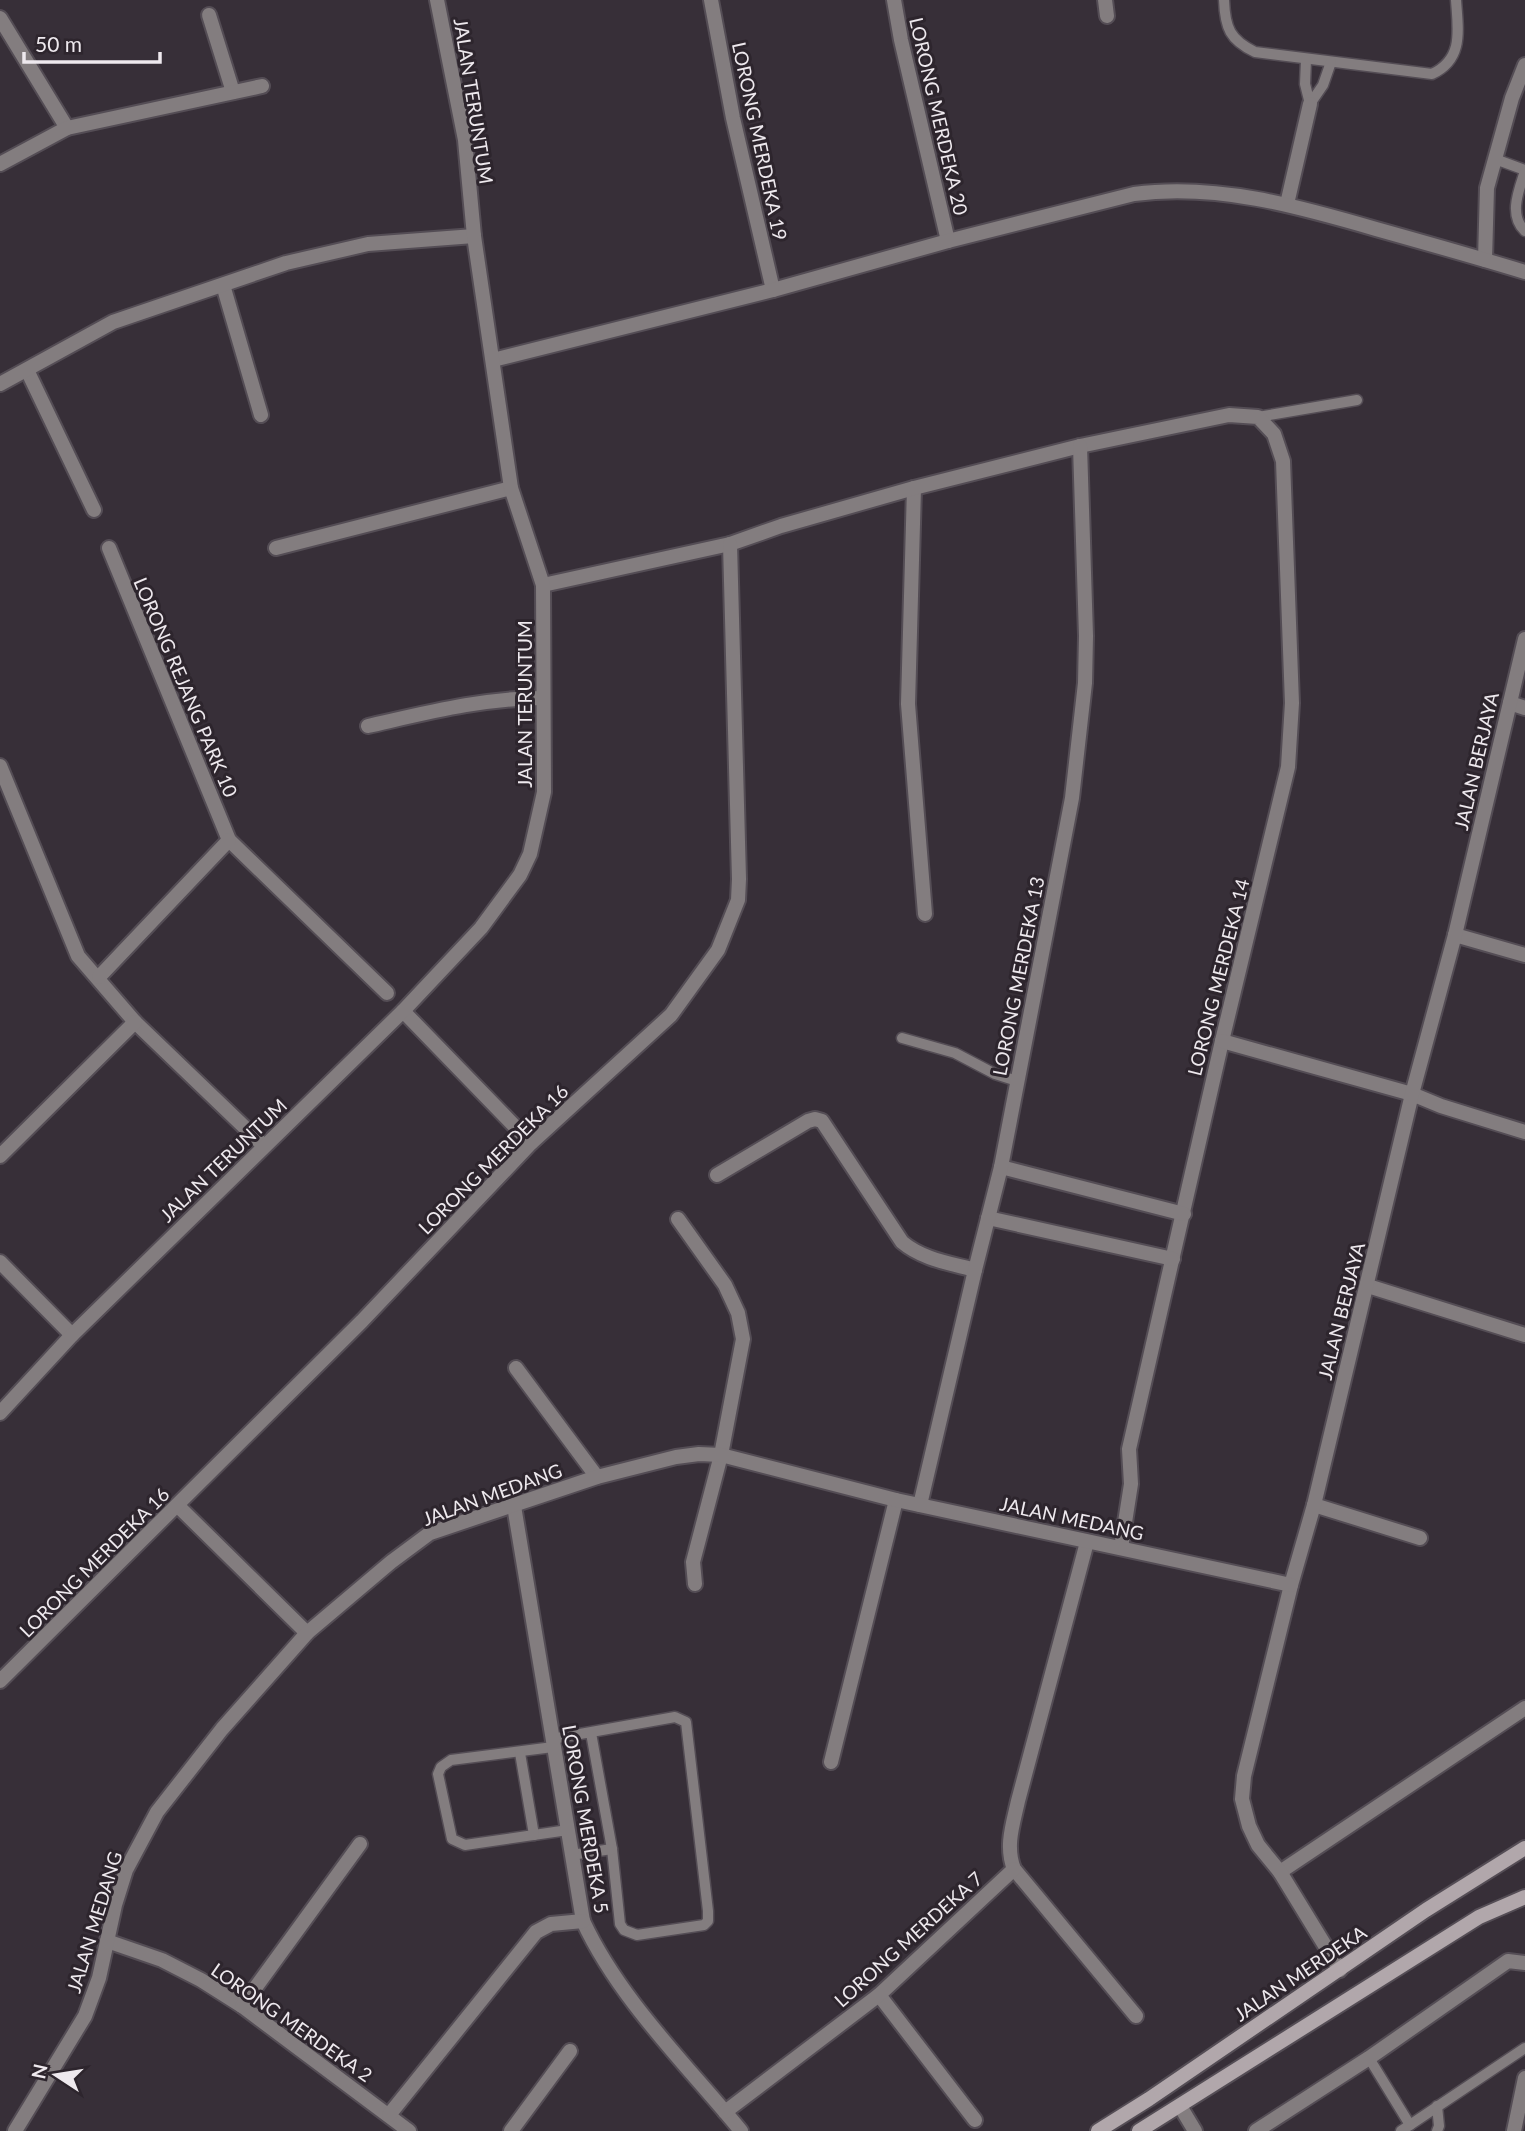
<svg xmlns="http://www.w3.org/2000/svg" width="1525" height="2131" font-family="Lato,sans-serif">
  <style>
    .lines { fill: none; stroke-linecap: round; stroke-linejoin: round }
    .service-casing { stroke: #544d55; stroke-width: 13 }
    .minor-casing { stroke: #544d55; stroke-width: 18 }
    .secondary-casing { stroke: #544d55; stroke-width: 18 }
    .service { stroke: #837d7f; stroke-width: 10 }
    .minor { stroke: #837d7f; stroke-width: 14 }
    .secondary { stroke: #b1a7ab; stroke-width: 14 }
    .labels { text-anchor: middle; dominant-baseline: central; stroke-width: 6; stroke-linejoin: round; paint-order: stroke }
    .street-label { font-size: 19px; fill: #eee9ee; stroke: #2d252d }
  </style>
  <rect width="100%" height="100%" fill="#372f38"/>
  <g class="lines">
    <defs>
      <g id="service">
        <path d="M1224 0C1225 28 1230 40 1255 52L1432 74C1464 59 1458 30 1456 0"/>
        <polyline points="1306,60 1305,84 1310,104"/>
        <polyline points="1310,104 1323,85 1331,62"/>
        <polyline points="1495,159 1525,170"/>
        <path d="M1525 171C1519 190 1508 215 1525 231"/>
        <polyline points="1258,417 1357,400"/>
        <polyline points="902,1038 955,1053 995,1074 1017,1081"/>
        <polyline points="552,1739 675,1717 686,1722 708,1911 708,1921 704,1925 637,1935 624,1930 620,1924 612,1849 591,1733"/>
        <polyline points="553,1747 451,1760 441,1767 438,1774 452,1839 465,1845 568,1830"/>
        <polyline points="520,1753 534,1835"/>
        <polyline points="571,1855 612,1849"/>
        <polyline points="1369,2058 1410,2125"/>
        <polyline points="1401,2131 1525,2048"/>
        <polyline points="1437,2131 1439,2126 1437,2106"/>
      </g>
      <g id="minor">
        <polyline points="711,0 733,118 773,290"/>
        <polyline points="894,0 901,40 948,241"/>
        <polyline points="1105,0 1107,16"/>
        <polyline points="209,15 233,92"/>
        <polyline points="0,18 67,128"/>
        <polyline points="0,164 67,128 262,86"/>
        <polyline points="1287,204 1310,104"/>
        <polyline points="1485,260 1487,188 1512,98 1525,65"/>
        <polyline points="223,285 261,415"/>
        <path d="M493 360 773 290 948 241 1134 194C1216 183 1297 206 1376 229 1426 243 1476 257 1525 272"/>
        <polyline points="27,370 94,510"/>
        <polyline points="0,384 113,322 286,263 368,244 474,236"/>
        <polyline points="914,488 908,704 925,914"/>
        <polyline points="109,548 229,840 387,993"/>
        <polyline points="276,548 511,488"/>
        <polyline points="543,585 730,544 781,526 914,488 1080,446 1229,415 1258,417 1274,434 1283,461 1292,703 1288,767 1222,1041 1129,1449 1131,1484 1121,1548"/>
        <polyline points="1510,703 1525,708"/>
        <path d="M368 726C426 713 483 698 543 698"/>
        <polyline points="0,766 78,956 135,1022 264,1146"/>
        <polyline points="1455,935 1525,955"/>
        <polyline points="99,977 229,840"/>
        <polyline points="403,1011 531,1143"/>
        <polyline points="1222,1041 1412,1094 1441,1106 1525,1132"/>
        <polyline points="0,1156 135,1022"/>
        <polyline points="1001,1167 1184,1214"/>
        <path d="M717 1175 808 1121 815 1119 822 1121 902 1242C922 1259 949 1263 975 1270"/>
        <polyline points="988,1218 1173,1259"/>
        <polyline points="678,1219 725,1285 738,1313 743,1339 721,1455 693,1562 695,1584"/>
        <polyline points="0,1262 72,1335"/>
        <polyline points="1368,1286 1525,1335"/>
        <polyline points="516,1368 597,1477"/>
        <polyline points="0,1413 72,1335 403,1011 481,928 520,875 530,854 544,792 543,585 511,488 474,236 465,140 437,0"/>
        <polyline points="920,1505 975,1270 1001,1167 1072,798 1085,683 1086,636 1080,446"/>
        <polyline points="1314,1505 1420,1538"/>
        <polyline points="178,1506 307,1633"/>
        <path d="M514 1506 583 1921C619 1999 687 2065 741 2131"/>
        <path d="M1087 1542 1018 1801C1013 1824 1005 1846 1014 1869L1136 2016"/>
        <polyline points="0,1681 362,1321 531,1143 671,1015 718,950 738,900 739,879 730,544"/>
        <polyline points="831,1762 896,1500"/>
        <polyline points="1280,1872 1525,1708"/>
        <polyline points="107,1941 162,1960 201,1980 242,2006 409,2131"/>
        <polyline points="1340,1970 1280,1872 1258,1845 1249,1826 1242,1799 1244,1776 1291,1585 1314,1505 1412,1094 1455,935 1525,639"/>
        <polyline points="879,1995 975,2120"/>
        <polyline points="242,2006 360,1844"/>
        <polyline points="1180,2106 1195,2131"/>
        <polyline points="725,2112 879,1995 1014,1869"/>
        <polyline points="389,2115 536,1932 551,1924 583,1921"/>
        <polyline points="15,2131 85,2016 99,1978 115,1905 126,1870 157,1812 222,1729 307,1633 391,1562 430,1533 597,1477 676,1457 699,1454 721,1455 896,1500 1291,1585"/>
        <polyline points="511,2131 570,2051"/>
        <polyline points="1256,2131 1369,2058 1508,1961 1525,1963"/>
        <polyline points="1514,2131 1525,2078"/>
      </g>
      <g id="secondary">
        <polyline points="1098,2131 1149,2099 1426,1910 1525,1848"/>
        <polyline points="1139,2131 1479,1917 1525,1897"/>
      </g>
    </defs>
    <use href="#service" class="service-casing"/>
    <use href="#minor" class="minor-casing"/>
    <use href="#secondary" class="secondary-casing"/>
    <use href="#service" class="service"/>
    <use href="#minor" class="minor"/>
    <use href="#secondary" class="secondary"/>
  </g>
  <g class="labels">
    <g class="street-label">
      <text transform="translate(474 101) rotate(81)">JALAN TERUNTUM</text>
      <text transform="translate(939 116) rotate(77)">LORONG MERDEKA 20</text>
      <text transform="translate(760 141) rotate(78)">LORONG MERDEKA 19</text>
      <text transform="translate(186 687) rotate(67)">LORONG REJANG PARK 10</text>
      <text transform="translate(524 704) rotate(-90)">JALAN TERUNTUM</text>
      <text transform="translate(1476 761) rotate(-77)">JALAN BERJAYA</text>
      <text transform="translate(1018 976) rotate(-79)">LORONG MERDEKA 13</text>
      <text transform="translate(1218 977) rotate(-76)">LORONG MERDEKA 14</text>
      <text transform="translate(493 1159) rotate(-45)">LORONG MERDEKA 16</text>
      <text transform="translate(223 1160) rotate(-44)">JALAN TERUNTUM</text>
      <text transform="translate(1341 1311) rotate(-76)">JALAN BERJAYA</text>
      <text transform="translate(492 1494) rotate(-20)">JALAN MEDANG</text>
      <text transform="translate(1072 1518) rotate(12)">JALAN MEDANG</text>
      <text transform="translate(94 1562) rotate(-45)">LORONG MERDEKA 16</text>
      <text transform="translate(586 1819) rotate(80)">LORONG MERDEKA 5</text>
      <text transform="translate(94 1922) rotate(-73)">JALAN MEDANG</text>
      <text transform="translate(908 1939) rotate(-42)">LORONG MERDEKA 7</text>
      <text transform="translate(1300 1973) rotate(-34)">JALAN MERDEKA</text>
      <text transform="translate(292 2022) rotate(35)">LORONG MERDEKA 2</text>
    </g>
  </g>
  <g transform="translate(56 2075) rotate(282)" stroke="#2d252d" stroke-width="5" paint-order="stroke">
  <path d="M0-5L12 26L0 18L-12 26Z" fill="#eee9ee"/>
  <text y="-10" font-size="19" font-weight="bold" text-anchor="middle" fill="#eee9ee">N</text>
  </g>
  <path d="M24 52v10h136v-10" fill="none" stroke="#eee9ee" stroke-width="3.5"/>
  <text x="35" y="52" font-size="21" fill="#eee9ee" stroke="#2d252d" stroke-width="5" paint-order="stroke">50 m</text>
</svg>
